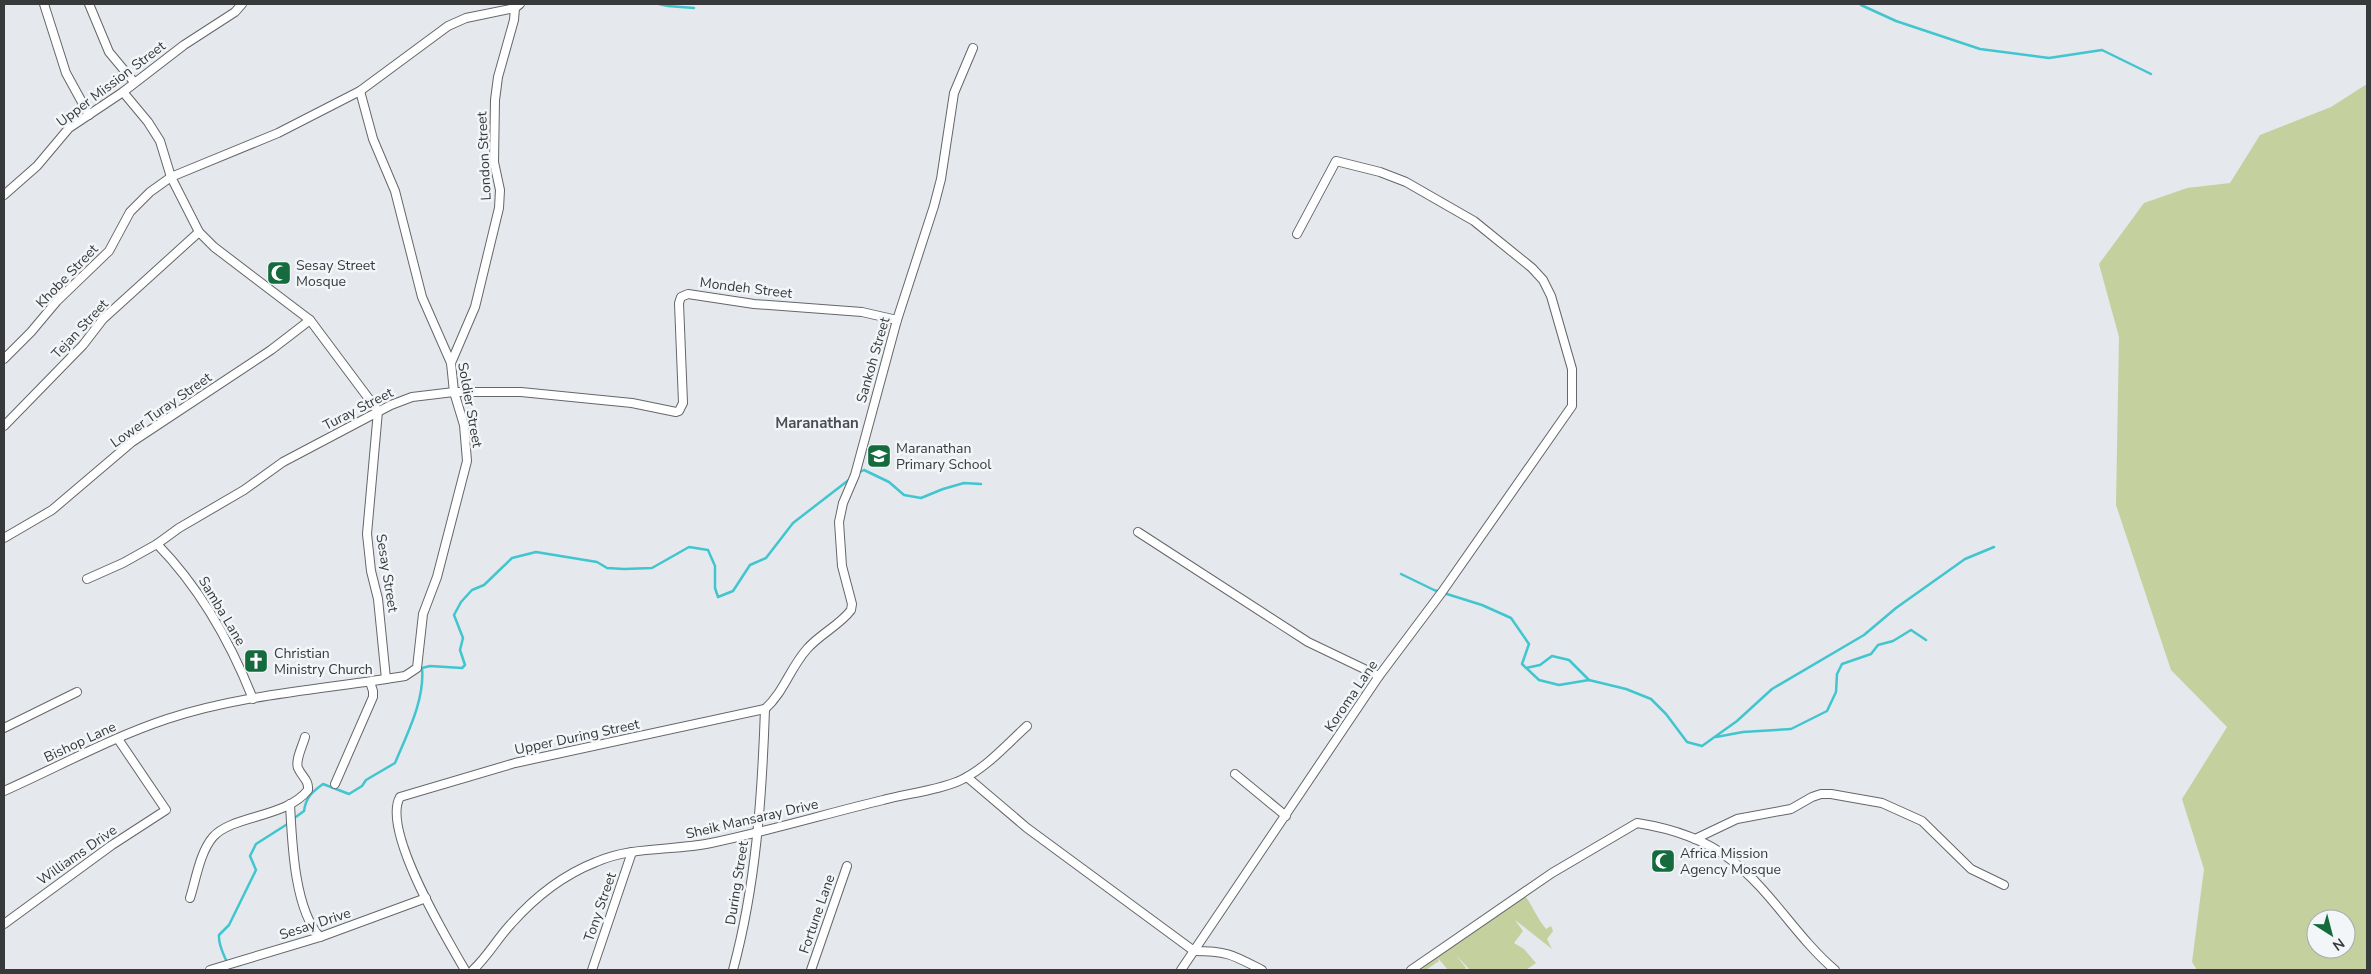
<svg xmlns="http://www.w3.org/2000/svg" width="2371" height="974" font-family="'Nunito Sans',sans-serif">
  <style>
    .green { fill: #c4d19e; fill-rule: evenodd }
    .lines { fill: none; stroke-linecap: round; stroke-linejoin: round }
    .stream { stroke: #41c5cf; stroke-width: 2.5 }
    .street-casing { stroke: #64676a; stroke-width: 10 }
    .street { stroke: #fff; stroke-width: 8 }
    .labels { text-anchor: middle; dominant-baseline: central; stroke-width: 5; stroke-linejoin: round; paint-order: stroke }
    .street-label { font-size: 14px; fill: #38393a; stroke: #f2f6f9 }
    .poi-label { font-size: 14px; fill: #38393a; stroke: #f2f6f9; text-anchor: start }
    .neighbourhood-label { font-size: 15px; font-weight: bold; fill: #4c4f52; stroke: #f2f6f9 }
  </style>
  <rect width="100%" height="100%" fill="#e5e8ec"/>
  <g class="green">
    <path d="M2367 84V970H2197L2192 962 2204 869 2182 799 2227 727 2171 670 2116 505 2119 337 2099 264 2144 203 2187 188 2230 183 2260 135 2331 107ZM2316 919H2346V949H2316Z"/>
    <path d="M1524 894C1532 905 1537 918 1546 929L1551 926 1553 931 1547 939 1552 949 1515 920 1523 931 1514 943 1524 949 1536 963 1526 970H1470L1456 955 1466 968 1464 970H1448L1438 958 1439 961 1426 970 1420 967Z"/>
  </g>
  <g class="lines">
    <g class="stream">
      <polyline points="659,4 668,6 694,8"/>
      <polyline points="1861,5 1896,21 1980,49 2049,58 2102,50 2151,74"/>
      <polyline points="858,473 864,470 889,482 904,495 921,498 943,489 964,483 981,484"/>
      <polyline points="1401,574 1434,590 1482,605 1511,618 1529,644 1522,664 1539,680 1559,685 1589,680 1626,689 1651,699 1666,714 1687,742 1702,746 1737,721 1772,689 1864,635 1896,608 1965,559 1994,547"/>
      <polyline points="1526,668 1540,665 1552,656 1569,660 1589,680"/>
      <polyline points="1716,737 1743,732 1791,729 1827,711 1836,692 1837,674 1842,664 1871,654 1878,645 1893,641 1911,630 1926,640"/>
      <path d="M293 819 304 811C306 797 312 792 323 784L349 794 362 786 366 780 395 763C407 734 425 700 422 668L430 666 462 668 465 665 460 650 463 638 454 615 461 602 472 590 484 585 512 558 536 552 597 562 607 568 624 569 652 568 689 547 708 550 715 566V588L718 597 733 591 750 565 766 558 793 523 850 479"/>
      <path d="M229 970C227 957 218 949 219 935L229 925 256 870 250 856 256 844 289 823"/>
    </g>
    <defs>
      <g id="street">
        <polyline points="44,4 66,73 89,115"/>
        <polyline points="89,4 109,52 134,82"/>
        <polyline points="123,92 148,122 160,141 171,177 278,133 360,91 448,26 466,18 515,8"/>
        <polyline points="4,195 37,166 69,128 123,92 184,45 235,12 242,4"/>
        <polyline points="4,359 31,332 57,301 109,251 130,212 150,192 171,177 199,232 214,247 310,320 378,411 367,534 371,571 378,599 386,679"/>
        <polyline points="451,363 475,307 499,208 500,190 494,162 495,100 498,77 514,20 515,8 520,4"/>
        <polyline points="4,426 83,345 103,319 199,232"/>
        <polyline points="1138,532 1308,642 1379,676"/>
        <polyline points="4,538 52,510 132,442 271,350 310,320"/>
        <path d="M157 544C200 588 230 641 253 699"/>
        <polyline points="87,579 123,563 157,544 179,528 244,490 283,462 391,405 412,397 454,392 521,392 632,403 676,412 679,411 683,403 679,303 681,297 688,294 754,304 862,312 897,320"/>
        <path d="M765 709C784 692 790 668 807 649 820 634 840 625 851 610L852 604 842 566 839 522 843 503 855 475 897 320 934 206 941 179 954 93 973 48"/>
        <polyline points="4,728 77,692"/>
        <polyline points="1235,774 1286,816"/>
        <path d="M967 777 1027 828 1194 951C1228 951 1233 955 1262 970"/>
        <polyline points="335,784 373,697 373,691 370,682"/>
        <path d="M4 791C58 767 110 738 167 719 243 694 326 689 405 676L417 668 423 614 437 577 467 461 464 425 454 392 451 363 422 297 395 191 373 139 360 91"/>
        <path d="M290 804C292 841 294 909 320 937"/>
        <polyline points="1695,839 1737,819 1791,809 1812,797 1821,794 1831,794 1882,803 1922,821 1971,869 2004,885"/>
        <path d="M190 898C196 879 200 852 213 837 232 815 286 818 308 790 309 780 302 777 298 768 295 760 303 745 305 737"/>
        <polyline points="4,924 112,845 166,810 118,739"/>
        <polyline points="210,970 320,937 426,898"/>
        <path d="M465 970C447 939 381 830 400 797L515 763 765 709"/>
        <path d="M473 970C488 956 497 939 511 924 534 898 563 875 596 862 632 846 673 851 711 843 769 831 825 814 883 800 905 794 945 789 963 779 987 767 1007 744 1027 726"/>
        <polyline points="592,970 632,852"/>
        <path d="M733 970C756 885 762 797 765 709"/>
        <polyline points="811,970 847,866"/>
        <polyline points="1181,970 1379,676 1442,592 1572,406 1572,369 1551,296 1543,280 1532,268 1474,221 1406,182 1380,172 1336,161 1297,234"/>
        <path d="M1411 970 1552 873 1637 823C1669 828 1704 839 1730 859 1771 890 1796 937 1835 970"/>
      </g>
    </defs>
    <use href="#street" class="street-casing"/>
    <use href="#street" class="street"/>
  </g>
  <defs>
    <symbol id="mosque-square" viewBox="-11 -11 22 22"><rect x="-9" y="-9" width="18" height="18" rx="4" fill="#156b3d" stroke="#f2f6f9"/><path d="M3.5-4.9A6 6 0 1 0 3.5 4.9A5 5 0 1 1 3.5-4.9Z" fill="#fff"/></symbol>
    <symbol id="school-square" viewBox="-11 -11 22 22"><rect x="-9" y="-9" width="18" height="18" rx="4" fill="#156b3d" stroke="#f2f6f9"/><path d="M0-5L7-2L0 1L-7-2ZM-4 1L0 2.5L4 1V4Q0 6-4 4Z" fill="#fff"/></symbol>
    <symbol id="church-square" viewBox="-11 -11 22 22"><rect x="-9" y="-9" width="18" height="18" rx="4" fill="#156b3d" stroke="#f2f6f9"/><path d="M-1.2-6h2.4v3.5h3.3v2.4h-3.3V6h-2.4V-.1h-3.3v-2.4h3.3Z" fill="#fff"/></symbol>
  </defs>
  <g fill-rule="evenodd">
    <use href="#mosque-square" x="265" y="259" width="28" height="28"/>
    <use href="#school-square" x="865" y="442" width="28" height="28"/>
    <use href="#church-square" x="242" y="647" width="28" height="28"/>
    <use href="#mosque-square" x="1649" y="847" width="28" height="28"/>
  </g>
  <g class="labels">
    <g class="street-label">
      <text transform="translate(111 84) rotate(-37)">Upper Mission Street</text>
      <text transform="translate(484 156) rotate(-93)">London Street</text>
      <text transform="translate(67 276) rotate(-46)">Khobe Street</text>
      <text transform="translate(746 288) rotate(7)">Mondeh Street</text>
      <text transform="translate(80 329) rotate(-47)">Tejan Street</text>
      <text transform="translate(873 360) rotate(-74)">Sankoh Street</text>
      <text transform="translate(470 405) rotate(80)">Soldier Street</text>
      <text transform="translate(358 409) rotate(-27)">Turay Street</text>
      <text transform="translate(161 410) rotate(-35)">Lower Turay Street</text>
      <text transform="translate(387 573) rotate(81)">Sesay Street</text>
      <text transform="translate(222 611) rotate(59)">Samba Lane</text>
      <text transform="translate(1351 696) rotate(-56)">Koroma Lane</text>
      <text transform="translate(577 737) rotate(-12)">Upper During Street</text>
      <text transform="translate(80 742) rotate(-25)">Bishop Lane</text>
      <text transform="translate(752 819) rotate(-13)">Sheik Mansaray Drive</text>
      <text transform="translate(77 855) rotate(-35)">Williams Drive</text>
      <text transform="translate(737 883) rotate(-81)">During Street</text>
      <text transform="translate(600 907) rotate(-71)">Tony Street</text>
      <text transform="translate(817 914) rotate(-71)">Fortune Lane</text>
      <text transform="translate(315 924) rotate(-18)">Sesay Drive</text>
    </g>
    <g class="poi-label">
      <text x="296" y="265">Sesay Street<tspan x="296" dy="16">Mosque</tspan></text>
      <text x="896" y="448">Maranathan<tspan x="896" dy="16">Primary School</tspan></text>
      <text x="274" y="653">Christian<tspan x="274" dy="16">Ministry Church</tspan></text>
      <text x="1680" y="853">Africa Mission<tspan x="1680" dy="16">Agency Mosque</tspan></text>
    </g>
    <g class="neighbourhood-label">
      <text x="817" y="423">Maranathan</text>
    </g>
  </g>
  <rect width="2371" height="974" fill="none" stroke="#38393a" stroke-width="10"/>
  <g transform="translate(2331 934) rotate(144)"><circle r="24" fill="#f2f6f9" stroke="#a8aaad"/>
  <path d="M0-4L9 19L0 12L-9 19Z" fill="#156b3d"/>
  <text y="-8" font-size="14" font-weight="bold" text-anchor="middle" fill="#38393a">N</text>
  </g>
</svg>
